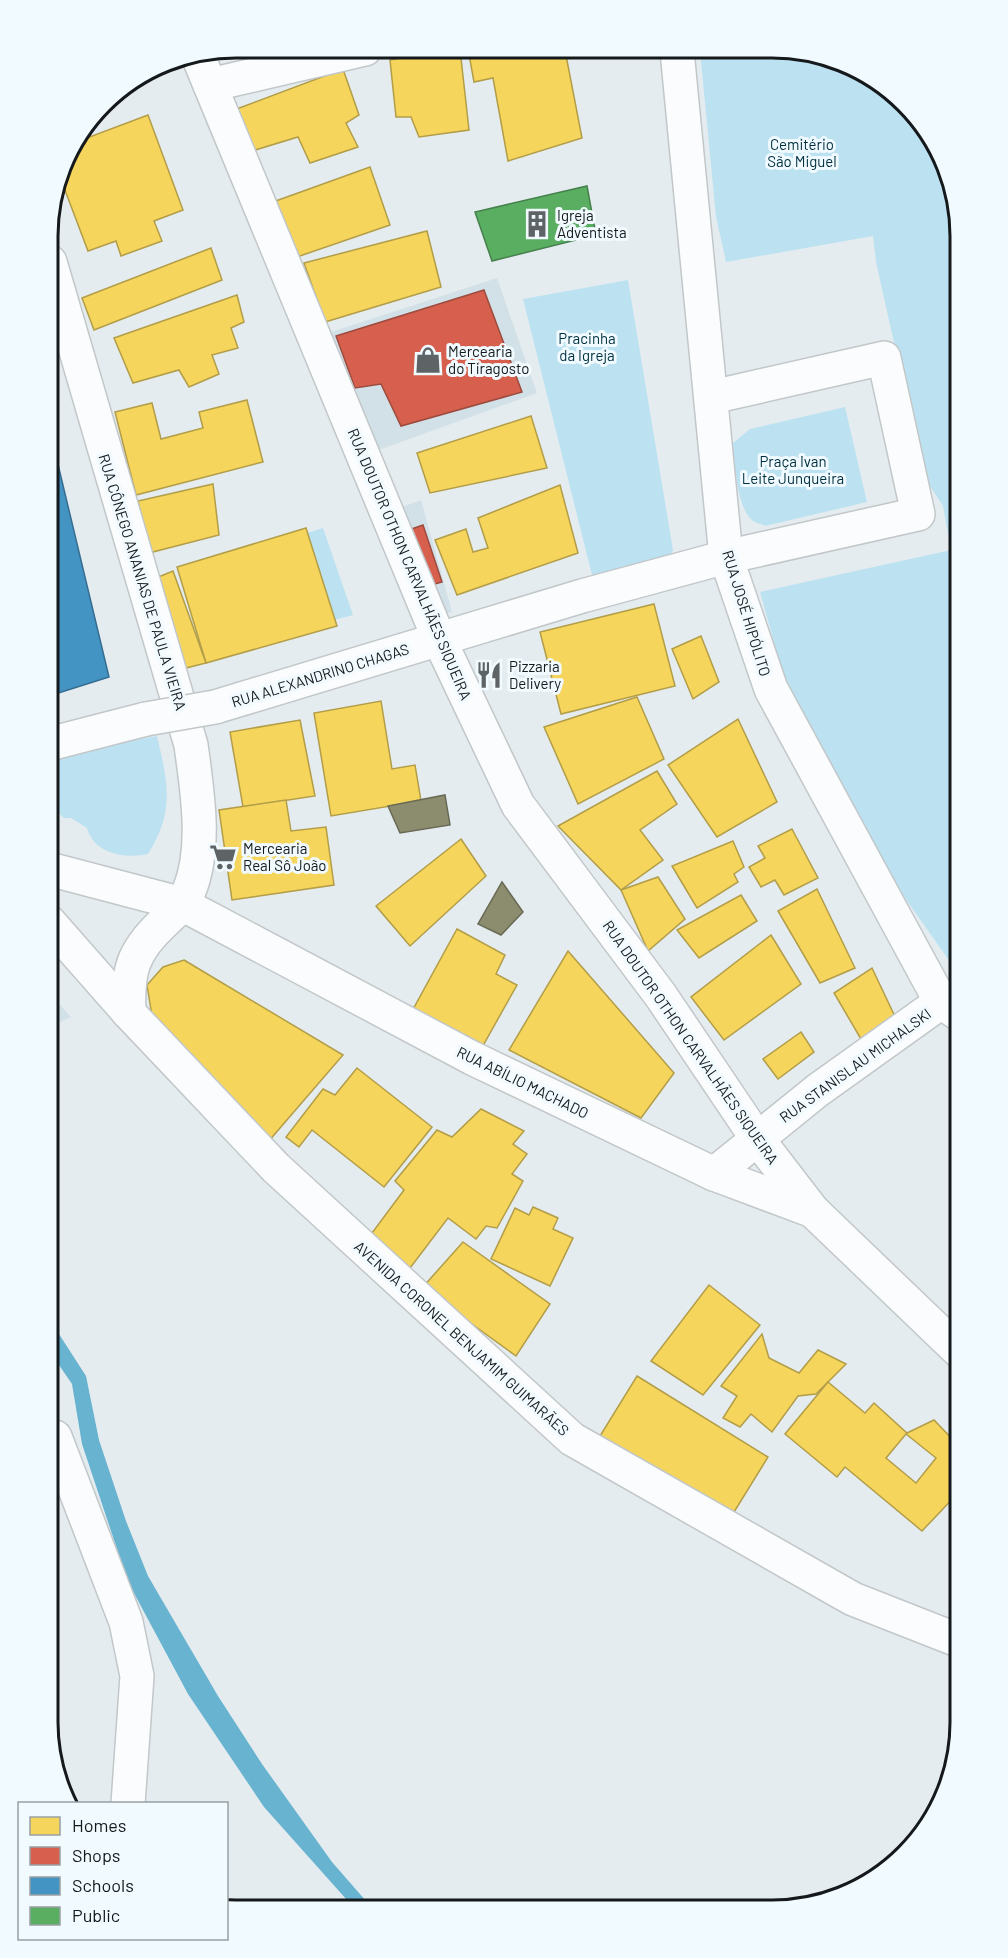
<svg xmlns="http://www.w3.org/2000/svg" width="1008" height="1958" font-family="Barlow,sans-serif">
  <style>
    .built { fill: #d2e0e7 }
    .green { fill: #bce2f2 }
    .water { fill: #68b3d0 }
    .homes { fill: #f6d55c; stroke: #b29d48; stroke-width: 1.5; fill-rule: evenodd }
    .shops { fill: #d6604d; stroke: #9c4b3e; stroke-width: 1.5 }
    .schools { fill: #4393c3; stroke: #356e91; stroke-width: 1.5 }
    .public { fill: #5aae61; stroke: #45814c; stroke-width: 1.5 }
    .industry { fill: #8c8c6e; stroke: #686a55; stroke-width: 1.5 }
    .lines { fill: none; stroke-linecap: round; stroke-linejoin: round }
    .minor-casing { stroke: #c2c7c9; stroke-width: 36 }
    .tertiary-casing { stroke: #c2c7c9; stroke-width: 36 }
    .minor { stroke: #fbfcfd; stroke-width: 33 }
    .tertiary { stroke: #fbfcfd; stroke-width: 33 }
    .minor-bridge-casing { stroke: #c2c7c9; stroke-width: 36; stroke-linecap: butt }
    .minor-bridge { stroke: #fbfcfd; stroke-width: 33 }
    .labels { text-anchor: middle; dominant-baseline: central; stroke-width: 6; stroke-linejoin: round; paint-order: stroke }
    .park-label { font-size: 15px; fill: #002f3f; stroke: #f0faff }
    .poi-label { font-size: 15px; fill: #15191b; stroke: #f0faff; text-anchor: start }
    .street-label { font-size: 15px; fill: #15191b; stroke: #f0faff }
    .rim { fill: none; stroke: #15191b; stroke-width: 3 }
  </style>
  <rect width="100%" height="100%" fill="#e5ecef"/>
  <g class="built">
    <polygon points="497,278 537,393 373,452 325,334"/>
    <polygon points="421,500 452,612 435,617 394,510"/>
    <polygon points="49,993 71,1017 49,1027"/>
  </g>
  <g class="green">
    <polygon points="700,51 808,52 896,95 950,176 960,237 960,976 876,857 787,689 760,592 951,550 943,506 924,477 876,262 873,236 726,262 716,217"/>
    <polygon points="628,280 673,550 670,558 593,579 523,299"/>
    <path d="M845 407 867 502 765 526C762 524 755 523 752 520 737 508 734 461 733 443L750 429Z"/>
    <polygon points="323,528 353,615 330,621 301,535"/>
    <path d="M157 736C168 782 175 812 148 854 125 859 94 854 87 828L71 818H64L49 804V755Z"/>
  </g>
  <polygon class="water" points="48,1317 86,1376 99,1440 126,1521 148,1576 218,1696 262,1764 332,1862 373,1909 355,1909 264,1807 188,1694 128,1582 82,1444 72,1384 48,1349"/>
  <g class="homes">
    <polygon points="449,49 460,49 469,130 419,137 411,117 396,117 390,60"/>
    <polygon points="468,49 501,50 502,55 528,50 565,50 582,138 508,161 493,78 474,82"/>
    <polygon points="343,69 359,115 346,123 358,147 310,163 298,137 252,151 234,110"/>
    <polygon points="148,115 183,210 154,221 162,241 121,256 116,241 88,251 60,177 68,153 76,142"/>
    <polygon points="370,167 390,225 294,258 273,202"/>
    <polygon points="427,231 441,287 325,322 304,263"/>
    <polygon points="211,248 222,280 94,330 82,298"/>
    <polygon points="237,295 244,322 231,328 238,348 212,355 219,374 189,387 179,370 133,383 114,338"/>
    <polygon points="247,400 263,462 136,495 115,412 152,403 161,439 203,428 199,412"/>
    <polygon points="531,416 547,468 430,493 417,453"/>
    <polygon points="213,484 219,535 149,553 138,501"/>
    <polygon points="560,485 578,553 457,595 435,540 466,529 473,552 488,548 478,518"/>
    <polygon points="306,528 337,626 206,663 177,567"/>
    <polygon points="173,571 206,663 182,669 156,578"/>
    <polygon points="654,604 675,686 561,714 540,632"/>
    <polygon points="701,636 719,682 693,699 672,649"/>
    <polygon points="637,697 664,759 578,804 544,727"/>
    <polygon points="381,701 392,769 415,765 421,801 331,816 314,713"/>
    <polygon points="738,719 777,802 717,837 668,765"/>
    <polygon points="300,720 315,796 243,807 230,732"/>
    <polygon points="657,771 677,804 640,830 663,860 621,890 558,826"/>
    <polygon points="286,800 291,831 326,827 334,885 232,900 219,810"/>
    <polygon points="792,829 818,878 784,895 775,880 761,887 749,867 765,858 758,846"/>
    <polygon points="461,839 486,876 410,946 376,906"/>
    <polygon points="733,841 744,867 734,874 738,882 697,908 672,866"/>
    <polygon points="658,877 685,919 648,951 621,890"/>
    <polygon points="817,889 855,968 820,983 778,911"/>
    <polygon points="741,895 757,921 699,958 677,930"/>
    <polygon points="457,929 505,955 496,974 517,985 480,1051 411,1013"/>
    <polygon points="771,935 801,984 724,1040 691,997"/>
    <polygon points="568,951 674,1073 641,1118 509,1050"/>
    <polygon points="184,960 343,1055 267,1143 152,1016 147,985 163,967"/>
    <polygon points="872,968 899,1025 868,1051 834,993"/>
    <polygon points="801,1032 814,1052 778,1079 763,1059"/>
    <polygon points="357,1068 432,1127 384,1187 312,1130 299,1147 286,1137 323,1089 335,1095"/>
    <polygon points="481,1109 524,1131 513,1144 527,1154 512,1174 523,1181 497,1228 486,1226 476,1239 448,1218 407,1272 366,1241 404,1190 395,1181 437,1130 452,1137"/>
    <polygon points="533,1207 558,1218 553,1229 573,1238 550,1286 491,1259 515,1208 529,1215"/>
    <polygon points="463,1242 550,1304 516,1356 422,1288"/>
    <polygon points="709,1285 760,1325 703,1395 651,1361"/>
    <polygon points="762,1334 769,1358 799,1373 818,1350 846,1364 816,1394 798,1396 772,1432 751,1414 740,1427 723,1418 737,1396 721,1386"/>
    <polygon points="637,1376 768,1457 731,1517 600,1436"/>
    <path d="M828 1382 865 1413 874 1403 907 1433 934 1420 960 1447V1491L922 1531 845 1467 837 1477 785 1434ZM906 1434 936 1458 916 1483 886 1458Z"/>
  </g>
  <g class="shops">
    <polygon points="484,290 522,392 401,426 381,384 355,388 336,336"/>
    <polygon points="423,525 442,582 424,587 403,532"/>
  </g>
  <polygon class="schools" points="49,427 109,677 49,696"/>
  <polygon class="public" points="587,186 596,235 492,261 475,212"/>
  <g class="industry">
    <polygon points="445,795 450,825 400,833 388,806"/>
    <polygon points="502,882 523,912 501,935 478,924"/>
  </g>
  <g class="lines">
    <defs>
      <g id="minor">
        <polyline points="677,51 726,557 771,689 941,1002 960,1015"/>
        <polyline points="198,56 439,639 518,805 661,996 756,1137 813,1211"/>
        <polyline points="210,85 365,49"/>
        <polyline points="215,707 582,596 726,557 918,514 884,358 712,397"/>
        <polyline points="49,744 146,719"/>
        <polyline points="714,1174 818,1090 941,1002"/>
        <polyline points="55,1437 126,1622 137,1676 128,1804"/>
      </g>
      <g id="tertiary">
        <path d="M50 262 191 745C197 790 207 847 189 891 184 904 174 913 163 923 132 952 127 972 129 1013"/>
        <polyline points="49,869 182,904 472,1058 714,1174 813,1211 960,1352"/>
        <polyline points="49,922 129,1013 276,1168 572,1439 853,1599 960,1641"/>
      </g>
    </defs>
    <use href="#minor" class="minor-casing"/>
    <use href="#tertiary" class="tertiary-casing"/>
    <use href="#minor" class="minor"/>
    <use href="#tertiary" class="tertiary"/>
    <defs>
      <polyline id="minor-bridge" points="146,719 215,707"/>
    </defs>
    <use href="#minor-bridge" class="minor-bridge-casing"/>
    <use href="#minor-bridge" class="minor-bridge"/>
  </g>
  <defs>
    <symbol id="building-bare" viewBox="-9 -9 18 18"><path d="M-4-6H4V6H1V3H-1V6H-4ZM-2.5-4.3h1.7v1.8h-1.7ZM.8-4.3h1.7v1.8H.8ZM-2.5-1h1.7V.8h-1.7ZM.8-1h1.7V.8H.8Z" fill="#5e6365" stroke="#f0faff" stroke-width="2.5" paint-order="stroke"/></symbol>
    <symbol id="shop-bare" viewBox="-9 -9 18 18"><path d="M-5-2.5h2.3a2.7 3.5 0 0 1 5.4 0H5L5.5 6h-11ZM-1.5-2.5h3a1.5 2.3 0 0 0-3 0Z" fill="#5e6365" stroke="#f0faff" stroke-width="2.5" paint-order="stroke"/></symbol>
    <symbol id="restaurant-bare" viewBox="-9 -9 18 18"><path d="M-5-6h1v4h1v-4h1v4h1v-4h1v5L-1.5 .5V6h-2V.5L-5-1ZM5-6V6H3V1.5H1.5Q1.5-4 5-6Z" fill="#5e6365" stroke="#f0faff" stroke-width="2.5" paint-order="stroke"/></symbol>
    <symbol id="supermarket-bare" viewBox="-9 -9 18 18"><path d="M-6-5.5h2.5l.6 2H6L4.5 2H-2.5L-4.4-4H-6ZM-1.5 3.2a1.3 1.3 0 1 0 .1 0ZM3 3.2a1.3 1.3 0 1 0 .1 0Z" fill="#5e6365" stroke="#f0faff" stroke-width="2.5" paint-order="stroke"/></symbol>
  </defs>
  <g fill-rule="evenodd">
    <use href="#building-bare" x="518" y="205" width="38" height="38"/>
    <use href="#shop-bare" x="409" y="341" width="38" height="38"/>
    <use href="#restaurant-bare" x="470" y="656" width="38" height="38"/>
    <use href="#supermarket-bare" x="204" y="838" width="38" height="38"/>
  </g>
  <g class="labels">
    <g class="park-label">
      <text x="802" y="144">Cemitério<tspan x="802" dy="17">São Miguel</tspan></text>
      <text x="587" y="338">Pracinha<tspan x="587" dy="17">da Igreja</tspan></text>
      <text x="793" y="461">Praça Ivan<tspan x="793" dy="17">Leite Junqueira</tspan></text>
    </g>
    <g class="poi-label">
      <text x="557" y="215">Igreja<tspan x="557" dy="17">Adventista</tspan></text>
      <text x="448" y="351">Mercearia<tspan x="448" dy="17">do Tiragosto</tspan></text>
      <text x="509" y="666">Pizzaria<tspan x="509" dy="17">Delivery</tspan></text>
      <text x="243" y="848">Mercearia<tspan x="243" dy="17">Real Sô João</tspan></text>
    </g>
    <g class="street-label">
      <text transform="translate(410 564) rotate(67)">RUA DOUTOR OTHON CARVALHÃES SIQUEIRA</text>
      <text transform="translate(143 582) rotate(73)">RUA CÔNEGO ANANIAS DE PAULA VIEIRA</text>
      <text transform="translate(747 613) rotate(73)">RUA JOSÉ HIPÓLITO</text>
      <text transform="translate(320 675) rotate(-17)">RUA ALEXANDRINO CHAGAS</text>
      <text transform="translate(691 1042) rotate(55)">RUA DOUTOR OTHON CARVALHÃES SIQUEIRA</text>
      <text transform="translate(855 1065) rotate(-36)">RUA STANISLAU MICHALSKI</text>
      <text transform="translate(523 1082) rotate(26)">RUA ABÍLIO MACHADO</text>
      <text transform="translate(462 1338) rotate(42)">AVENIDA CORONEL BENJAMIM GUIMARÃES</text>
    </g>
  </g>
  <path d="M0 0H1008V1958H0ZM236 58H772A178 178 0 0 1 950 236V1722A178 178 0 0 1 772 1900H236A178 178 0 0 1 58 1722V236A178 178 0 0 1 236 58Z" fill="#f0faff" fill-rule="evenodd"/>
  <path class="rim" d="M236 58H772A178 178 0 0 1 950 236V1722A178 178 0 0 1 772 1900H236A178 178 0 0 1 58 1722V236A178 178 0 0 1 236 58Z"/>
  <rect x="18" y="1802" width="210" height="138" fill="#f0faff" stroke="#98a0a4" stroke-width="1.5"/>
  <rect x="30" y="1817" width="30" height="18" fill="#f6d55c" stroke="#98a0a4" stroke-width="1.5"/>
  <text x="72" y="1832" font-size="18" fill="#15191b">Homes</text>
  <rect x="30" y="1847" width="30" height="18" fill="#d6604d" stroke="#98a0a4" stroke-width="1.5"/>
  <text x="72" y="1862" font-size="18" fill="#15191b">Shops</text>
  <rect x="30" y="1877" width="30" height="18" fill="#4393c3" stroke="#98a0a4" stroke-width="1.5"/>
  <text x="72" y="1892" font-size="18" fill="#15191b">Schools</text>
  <rect x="30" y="1907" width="30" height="18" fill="#5aae61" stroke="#98a0a4" stroke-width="1.5"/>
  <text x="72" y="1922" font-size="18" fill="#15191b">Public</text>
</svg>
